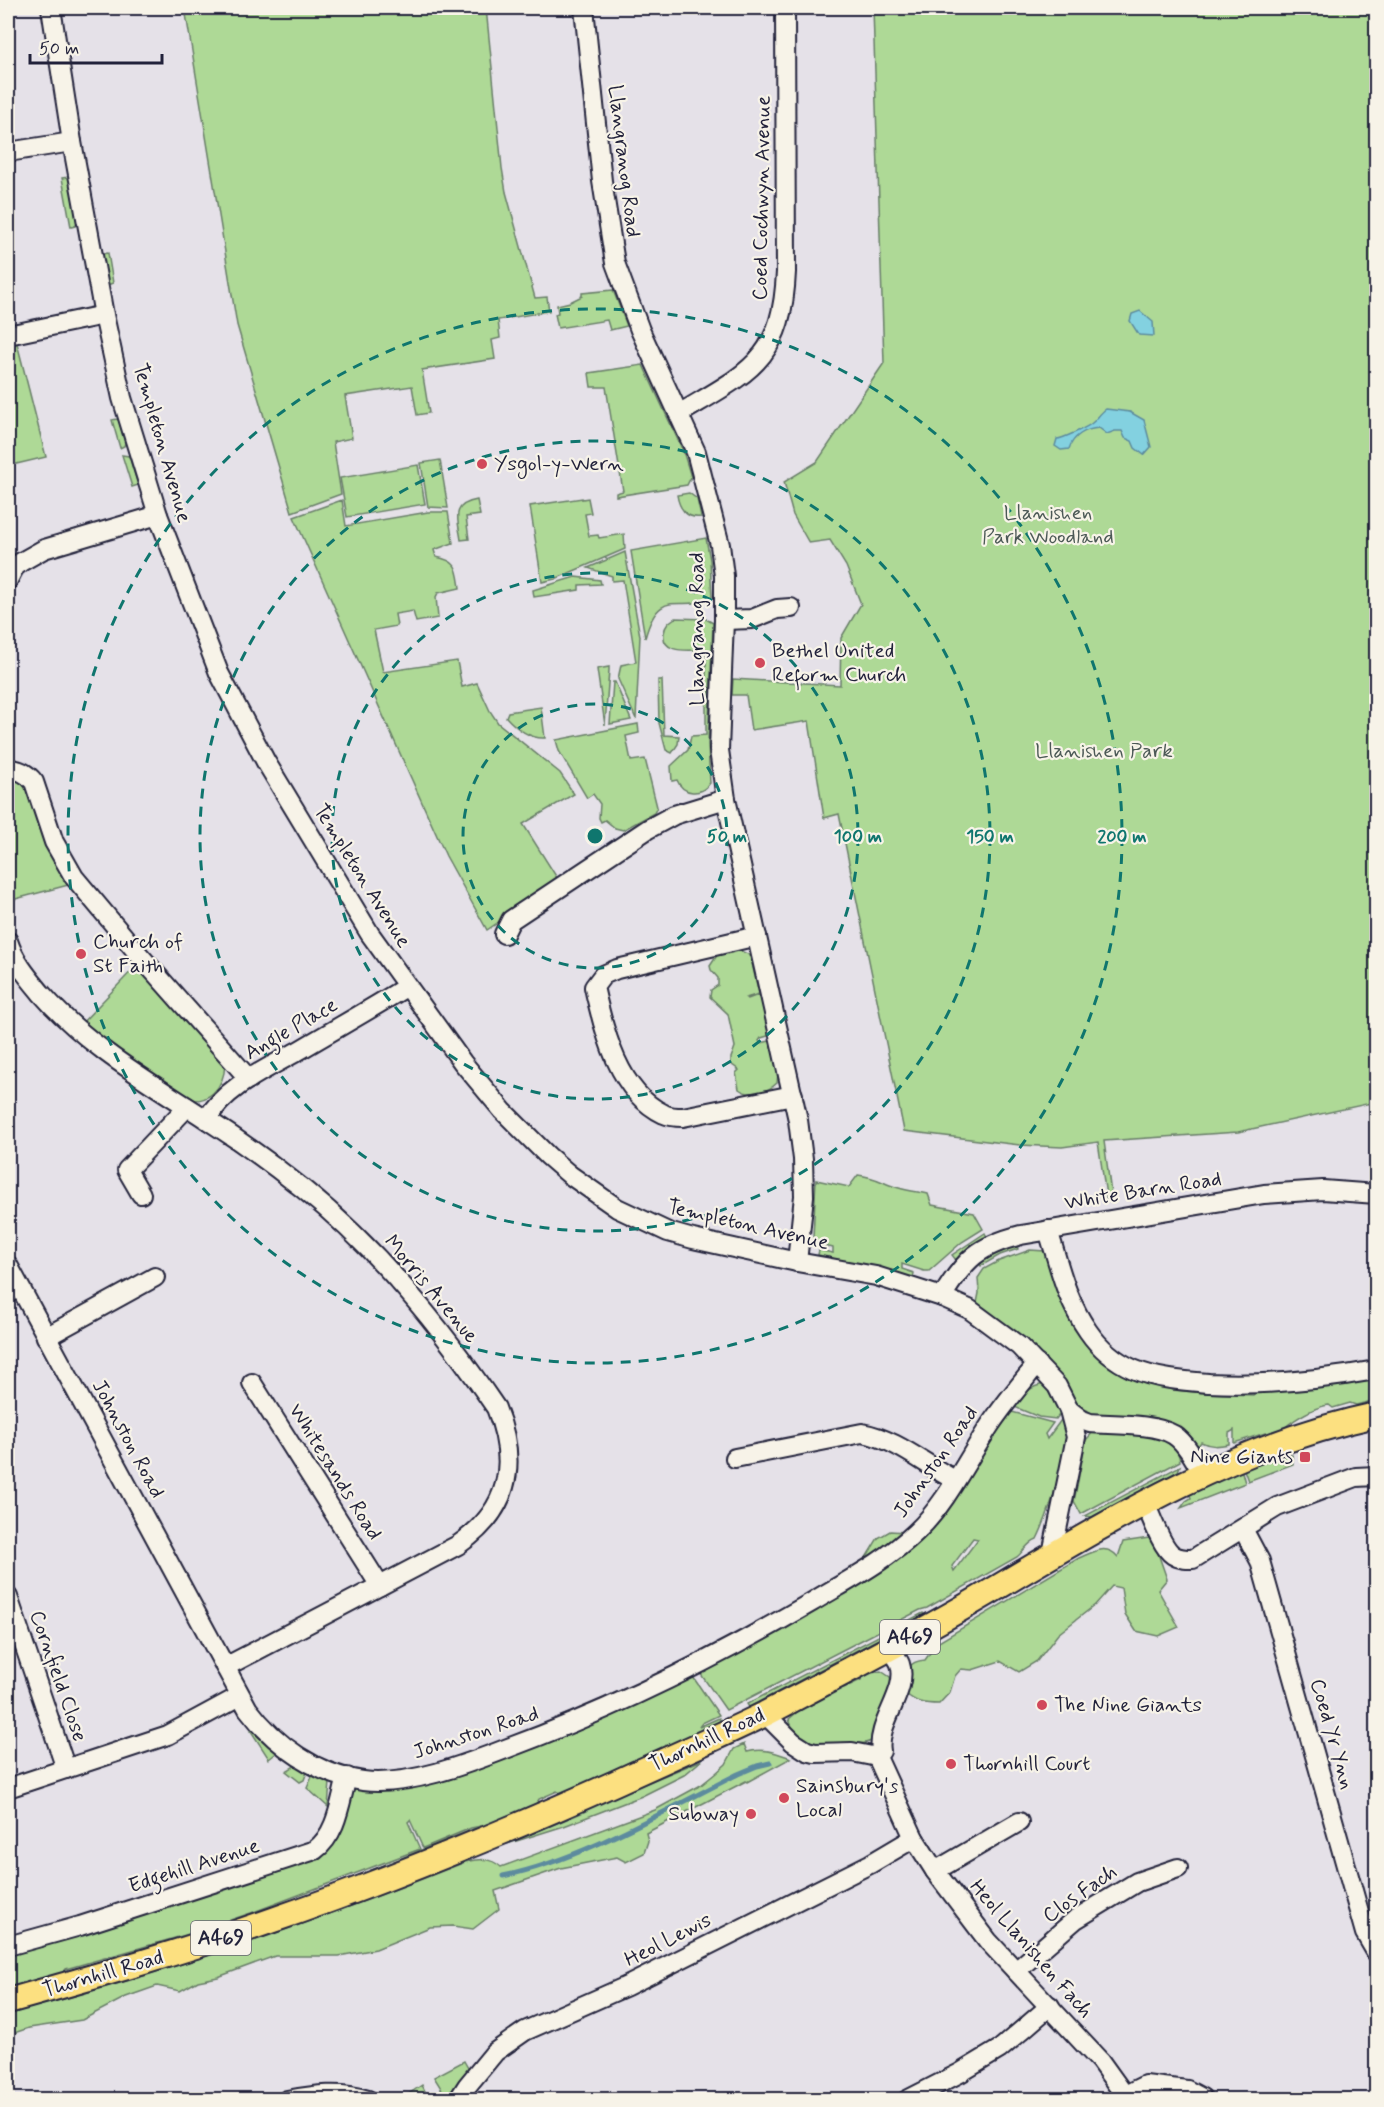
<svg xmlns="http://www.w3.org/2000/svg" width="1384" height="2107" font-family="Mynerve,sans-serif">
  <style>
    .green { fill: #aed996; stroke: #687e68; stroke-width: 1.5; fill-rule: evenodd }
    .water { fill: #83d1e0; stroke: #5c8b9e; stroke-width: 1.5 }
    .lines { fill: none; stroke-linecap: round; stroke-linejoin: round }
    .stream { stroke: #5c8b9e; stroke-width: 5 }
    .minor-casing { stroke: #22223b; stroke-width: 22 }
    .major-casing { stroke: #22223b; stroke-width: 28 }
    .minor { stroke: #f7f3e8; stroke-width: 18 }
    .major { stroke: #fce080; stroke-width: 24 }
    .ring { fill: none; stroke: #0f766e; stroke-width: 3; stroke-dasharray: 10 8 }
    .poi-dot { fill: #d1495b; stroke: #f7f3e8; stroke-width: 2 }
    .labels { text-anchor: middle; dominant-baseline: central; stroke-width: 4.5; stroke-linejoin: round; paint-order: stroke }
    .shield { fill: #f7f3e8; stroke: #62616f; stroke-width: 1.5 }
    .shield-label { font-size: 20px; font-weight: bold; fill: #22223b }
    .street-label { font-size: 21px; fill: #22223b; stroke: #f7f3e8 }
    .poi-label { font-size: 21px; fill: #22223b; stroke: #f7f3e8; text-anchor: start }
    .park-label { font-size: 21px; fill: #4c5956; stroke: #f7f3e8 }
    .centre { fill: #0f766e; stroke: #f7f3e8; stroke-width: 3 }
    .ring-label { font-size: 18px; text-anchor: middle; font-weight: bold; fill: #0f766e; stroke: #f7f3e8; stroke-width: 4.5; stroke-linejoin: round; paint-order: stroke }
  </style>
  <rect width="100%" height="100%" fill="#e5e1e8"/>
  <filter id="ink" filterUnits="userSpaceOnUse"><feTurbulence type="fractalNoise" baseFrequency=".0167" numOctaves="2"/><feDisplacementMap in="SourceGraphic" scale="12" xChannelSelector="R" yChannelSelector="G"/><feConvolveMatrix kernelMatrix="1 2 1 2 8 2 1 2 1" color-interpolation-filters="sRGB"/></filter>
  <g filter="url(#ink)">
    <g class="green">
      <polygon points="185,8 486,8 502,168 506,192 535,298 547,297 549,311 498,320 500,338 492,340 495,359 422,370 429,413 417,415 412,386 345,396 352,438 333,442 341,494 292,512 237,325"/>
      <polygon points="873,8 1376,8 1376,1102 1238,1132 1104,1141 1112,1201 1107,1202 1098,1142 1062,1147 1020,1145 904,1131 839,814 824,818 809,721 751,730 746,695 732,695 733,679 840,685 841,638 861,604 846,566 830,540 809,543 793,515 784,482 817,462 884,363"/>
      <polygon points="69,177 77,223 75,226 71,227 62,178"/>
      <polygon points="108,253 113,283 107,285 101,254"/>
      <polygon points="613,290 627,326 610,330 607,320 558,328 555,314 558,313 557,305 570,302 582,296 582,293"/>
      <polygon points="16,339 46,457 8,466 8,340"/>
      <polygon points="643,365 683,451 691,477 687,485 616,496 616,493 623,491 606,387 591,387 589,373"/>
      <polygon points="117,419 119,421 125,443 124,446 120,448 112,420"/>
      <polygon points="122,455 129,456 138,485 132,487"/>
      <polygon points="440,460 448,508 428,507 421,463"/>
      <polygon points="418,465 425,504 347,517 340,478"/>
      <path d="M689 493 697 499 701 517C686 519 679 508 677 495Z"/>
      <polygon points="582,498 582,499 588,498 591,513 585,514 589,536 598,535 599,538 624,534 625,549 555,579 542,582 530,506"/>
      <path d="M342 500 346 526 428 512H448L453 543 434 550 436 557C458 561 457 568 460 588L438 593 436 597 438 618 416 622 413 611 395 614 397 626 374 630 383 672 457 661 462 687 477 683 490 711 498 723 560 773 574 794 523 824 559 881 487 930 446 856 294 517Z"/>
      <path d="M477 500 480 515 466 517 469 539 461 540C458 519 450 505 477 500Z"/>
      <path d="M706 538 710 560 712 597C681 615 660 583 645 638L631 551Z"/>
      <polygon points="625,552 640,636 636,719 618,679 621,665 636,662 623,580 612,581 612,576 588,568"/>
      <polygon points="575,577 600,580 601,584 579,585 579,590 534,597 533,590"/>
      <path d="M675 618 706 619 713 623 708 744 710 783C701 796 683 795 677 780L672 781 671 766 688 750 691 736 706 735V650C693 649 661 656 664 633 665 625 669 622 675 618Z"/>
      <polygon points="609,667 609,670 605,725 597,669"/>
      <polygon points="658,680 662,680 664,735 679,736 678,744 672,753 666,750 659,723"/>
      <polygon points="613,682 615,682 631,720 610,724"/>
      <path d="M541 707 545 738C530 739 516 728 506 717L508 712Z"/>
      <polygon points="638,724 639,733 626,736 631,761 645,759 657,807 654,813 623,830 615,828 605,820 601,822 599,818 600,804 593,794 587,798 559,751 556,740"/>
      <polygon points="17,780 23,781 72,884 8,901 8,790 9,785"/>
      <path d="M739 947 740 951 748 954 751 959 759 994 746 998 748 999 758 995 767 1005 772 1030 768 1033V1036L761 1038 759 1041 761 1043 770 1041 772 1050 777 1053 779 1063 777 1083C768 1092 749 1097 739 1089L736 1073 739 1070 731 1064V1058L735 1047 728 1014 710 997 711 990 718 985V978L711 970 710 966 716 957V952Z"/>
      <path d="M139 963 225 1064C224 1088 208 1106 183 1098L81 1024Z"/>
      <path d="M858 1175C878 1177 883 1184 899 1188 909 1191 919 1192 928 1194L932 1205 974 1213 983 1229 962 1242 929 1271H924L902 1264V1269L914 1273 913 1278 901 1274 894 1275 891 1271 865 1265 837 1264 833 1258 818 1255 819 1250 833 1253V1248C825 1246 815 1246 813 1237L816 1180 849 1187Z"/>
      <polygon points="985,1233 987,1237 985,1239 956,1260 952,1255"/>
      <polygon points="1016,1242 1018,1249 1000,1255 981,1266 978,1261"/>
      <path d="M1030 1250 1045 1251 1048 1256 1075 1323 1168 1384 1173 1390 1205 1393 1253 1395 1257 1391 1376 1364V1399L1365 1403 1356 1405 1350 1403 1333 1408 1329 1405C1315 1407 1300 1416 1289 1424 1282 1430 1278 1435 1269 1438L1265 1433 1234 1443V1430L1229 1433V1444C1218 1446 1211 1447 1201 1442L1198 1446C1193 1440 1189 1433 1182 1429 1157 1414 1108 1428 1087 1410L1081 1412 1013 1330 976 1308 979 1293 978 1278 984 1269 999 1261Z"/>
      <path d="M1045 1384 1062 1411 1056 1419 1039 1417 1012 1406C1022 1395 1030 1386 1045 1384Z"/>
      <path d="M1008 1411 1053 1423 1045 1434 1047 1439 1064 1416C1067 1426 1069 1437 1066 1448 1061 1473 1048 1517 1037 1539 1028 1542 1024 1551 1017 1557L927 1608 920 1610 726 1710 700 1673 788 1610 806 1595H817L864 1561 878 1538 890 1531 906 1532 918 1538ZM973 1538 978 1539 954 1571 952 1566Z"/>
      <path d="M1094 1431 1147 1435 1156 1432C1167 1440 1178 1446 1180 1461L1081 1514 1074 1501 1086 1440Z"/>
      <polygon points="1292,1455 1293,1464 1248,1481 1243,1467 1256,1461"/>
      <polygon points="1180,1466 1178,1471 1092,1517 1085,1516"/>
      <polygon points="1241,1468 1245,1483 1181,1508 1186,1501 1191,1498 1189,1493"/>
      <path d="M1149 1538 1154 1542 1167 1579 1158 1590 1179 1627 1158 1636 1136 1631 1125 1614 1121 1588 1112 1586 1095 1605 1058 1634 1037 1661 1019 1672 1000 1661 972 1670 961 1669 955 1676 950 1692 939 1704C924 1704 916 1703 905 1693 907 1675 903 1662 925 1660L937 1643 1079 1558C1093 1552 1106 1543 1118 1557L1123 1542Z"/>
      <polygon points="923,1613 924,1615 749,1707 747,1704"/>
      <path d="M881 1671 890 1677 893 1688 873 1740C865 1745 858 1743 849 1743 823 1742 799 1752 789 1719L797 1712 799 1708 807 1707 830 1695 832 1691 840 1685 844 1688 861 1680 863 1675Z"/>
      <path d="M693 1677 719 1715 702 1723 699 1727 719 1718 721 1721 567 1797 557 1791 539 1799 536 1804 538 1808 252 1919 8 1992V1952L298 1862 352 1792 356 1789 428 1768ZM410 1820 423 1848 471 1828 481 1826 325 1889 222 1925 63 1973 66 1969 189 1934 251 1913 420 1849 408 1822Z"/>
      <polygon points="255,1728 279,1751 269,1759 251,1731"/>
      <path d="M744 1744 747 1752C763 1747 777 1753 791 1758L747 1782 746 1781 646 1833 648 1841 644 1853 626 1862 617 1857 561 1868 495 1891 499 1909 473 1929 453 1926 430 1927 376 1949 339 1956H275L218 1977 198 1981 180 1991 157 1986 126 1997 82 2020 29 2028 8 2035V2014C163 1974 316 1922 465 1862 480 1859 490 1857 501 1867L655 1810 701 1785 716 1773 726 1764 734 1749Z"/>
      <polygon points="702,1760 684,1775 642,1796 564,1826 507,1844 586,1811 586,1808"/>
      <polygon points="298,1764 308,1769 304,1780 300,1782 286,1771"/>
      <polygon points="314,1772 330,1782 328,1807 307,1788"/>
      <polygon points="464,2061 469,2070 447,2098 434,2077"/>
      <polygon points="422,2085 429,2099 401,2099"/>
    </g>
    <g class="water">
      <polygon points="1140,311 1153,322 1154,336 1139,335 1130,321 1132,314"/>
      <path d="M1106 409 1130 412 1144 420 1151 447 1144 455 1135 448 1132 441 1125 438 1122 431H1115L1107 434 1099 428C1085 429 1073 436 1069 449L1061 450 1055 446 1057 439C1062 439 1088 427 1092 423 1097 419 1100 413 1106 409Z"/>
    </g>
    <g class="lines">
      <path class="stream" d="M503 1876C581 1860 666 1810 738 1774L757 1766 770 1763"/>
      <defs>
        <g id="minor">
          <polyline points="51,8 72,142 104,315 122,398 158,515 219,673 266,762 370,934 463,1063 503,1111 548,1156 570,1175 617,1208 668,1232 693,1239 797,1262 876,1276 942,1297 969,1309 1019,1346 1057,1386 1069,1410 1076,1437 1052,1554"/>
          <polyline points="584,8 602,181 615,263 640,330 696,452 720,545 724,576 724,620 719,750 726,799 798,1120 803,1159 804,1196 797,1262"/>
          <polyline points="8,152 72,142"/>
          <polyline points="8,335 104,315"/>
          <path d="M679 414C748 372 782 362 786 272L785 8"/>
          <polyline points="8,580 14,568 21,562 44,549 158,515"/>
          <polyline points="724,620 752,619 777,609 791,608"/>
          <path d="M8 769C19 769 27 773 34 782L54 842 74 877 141 957 249 1079"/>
          <polyline points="504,934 511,920 648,829 674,815 726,799"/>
          <path d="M757 936 617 969 603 975 594 987C604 1032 619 1093 664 1114 670 1117 677 1117 683 1117L793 1095"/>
          <path d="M8 941C15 962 27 976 41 993 88 1047 148 1081 206 1119 239 1140 272 1164 302 1188 379 1250 441 1327 496 1408 519 1465 509 1510 458 1545L225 1667"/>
          <path d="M207 1119C226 1086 267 1069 298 1051 335 1029 371 1009 406 987"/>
          <polyline points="141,1194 127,1170 187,1107"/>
          <path d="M1048 1230C1059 1265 1066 1300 1088 1331 1099 1347 1115 1361 1133 1369 1156 1379 1183 1381 1209 1383 1266 1386 1320 1380 1376 1370"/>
          <path d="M8 1265 248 1709C275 1745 317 1775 363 1781 407 1787 467 1764 508 1748 616 1708 713 1660 812 1602 847 1581 886 1561 916 1532 946 1504 967 1460 990 1425 1004 1404 1021 1384 1037 1364"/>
          <path d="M942 1297C965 1259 978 1246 1021 1235L1264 1194 1323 1190 1376 1194"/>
          <polyline points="46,1337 155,1277"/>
          <polyline points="252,1383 380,1586"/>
          <path d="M1069 1410 1082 1420 1090 1423C1113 1425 1154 1423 1174 1435 1186 1443 1195 1460 1202 1473"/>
          <path d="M735 1458 862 1433C896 1439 924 1464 955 1480"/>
          <path d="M1145 1503C1151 1516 1162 1548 1173 1555 1179 1559 1186 1559 1193 1559L1277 1507 1356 1477 1376 1476"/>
          <polyline points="1243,1529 1260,1561 1365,1933 1376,1952"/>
          <polyline points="8,1597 66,1769"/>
          <path d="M890 1648C893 1653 898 1659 900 1664 909 1691 876 1723 881 1751L877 1757 914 1838 935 1871 988 1941 1100 2061 1128 2100"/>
          <polyline points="765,1714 793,1742 807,1751 815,1753 852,1752 877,1757"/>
          <polyline points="8,1788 168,1735 240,1696"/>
          <polyline points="935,1871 1019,1822"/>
          <path d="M8 1946 80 1926 315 1850C337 1834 340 1802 347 1777"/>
          <polyline points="1016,1971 1076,1919 1137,1882 1178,1868"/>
          <polyline points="1125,2095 1145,2085 1187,2090 1202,2098"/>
          <path d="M287 2100C314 2095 341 2091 368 2100"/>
          <polyline points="458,2100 467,2086 495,2052 525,2031 627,1986 870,1864 914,1838"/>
          <polyline points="907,2100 960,2073 1000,2049 1050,2006"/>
        </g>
        <path id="major" d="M8 2001C97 1976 186 1951 273 1920 389 1880 503 1833 615 1783 665 1760 716 1738 765 1714 838 1676 912 1638 983 1596 1108 1522 1232 1445 1376 1415"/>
      </defs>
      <use href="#minor" class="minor-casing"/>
      <use href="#major" class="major-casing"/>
      <use href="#minor" class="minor"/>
      <use href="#major" class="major"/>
    </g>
  </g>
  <g class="ring">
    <circle cx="595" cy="836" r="132"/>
    <circle cx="595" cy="836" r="263"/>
    <circle cx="595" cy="836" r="395"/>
    <circle cx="595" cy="836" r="527"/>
  </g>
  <g class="poi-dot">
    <circle cx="482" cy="464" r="6"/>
    <circle cx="760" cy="663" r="6"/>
    <circle cx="81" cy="954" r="6"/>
    <rect x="1299" y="1451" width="12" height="12" rx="3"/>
    <circle cx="1042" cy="1705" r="6"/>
    <circle cx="951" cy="1764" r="6"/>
    <circle cx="784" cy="1798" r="6"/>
    <circle cx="751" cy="1814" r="6"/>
  </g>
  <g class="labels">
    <g class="shield">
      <rect x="880" y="1620" width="60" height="34" rx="4.5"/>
      <rect x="191" y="1921" width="60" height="34" rx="4.5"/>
    </g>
    <g class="shield-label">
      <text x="910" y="1637">A469</text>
      <text x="221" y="1938">A469</text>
    </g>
    <g class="street-label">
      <text transform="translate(624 161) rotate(83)">Llangranog Road</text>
      <text transform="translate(762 198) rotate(-89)">Coed Cochwyn Avenue</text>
      <text transform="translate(162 443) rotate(74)">Templeton Avenue</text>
      <text transform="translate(697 629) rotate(-90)">Llangranog Road</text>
      <text transform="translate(362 876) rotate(58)">Templeton Avenue</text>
      <text transform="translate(291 1029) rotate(-30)">Angle Place</text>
      <text transform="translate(1143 1191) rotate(-9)">White Barn Road</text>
      <text transform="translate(748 1225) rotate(13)">Templeton Avenue</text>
      <text transform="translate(431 1289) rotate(50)">Morris Avenue</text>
      <text transform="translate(128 1439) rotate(62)">Johnston Road</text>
      <text transform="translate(936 1462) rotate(-55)">Johnston Road</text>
      <text transform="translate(335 1472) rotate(58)">Whitesands Road</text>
      <text transform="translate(58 1676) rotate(71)">Cornfield Close</text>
      <text transform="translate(476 1733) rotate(-18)">Johnston Road</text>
      <text transform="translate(1332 1734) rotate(74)">Coed Yr Ynn</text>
      <text transform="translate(707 1740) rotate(-25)">Thornhill Road</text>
      <text transform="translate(194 1866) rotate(-18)">Edgehill Avenue</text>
      <text transform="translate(1080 1894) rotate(-35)">Clos Fach</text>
      <text transform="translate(668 1940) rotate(-27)">Heol Lewis</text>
      <text transform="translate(1031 1949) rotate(49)">Heol Llanishen Fach</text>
      <text transform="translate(103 1974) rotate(-16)">Thornhill Road</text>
    </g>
    <g class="poi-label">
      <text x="494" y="464">Ysgol-y-Wern</text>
      <text x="772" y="651">Bethel United<tspan x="772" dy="24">Reform Church</tspan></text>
      <text x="93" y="942">Church of<tspan x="93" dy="24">St Faith</tspan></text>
      <text x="1293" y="1457" text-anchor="end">Nine Giants</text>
      <text x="1054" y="1705">The Nine Giants</text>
      <text x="963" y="1764">Thornhill Court</text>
      <text x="796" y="1786">Sainsbury's<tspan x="796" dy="24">Local</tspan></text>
      <text x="739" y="1814" text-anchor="end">Subway</text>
    </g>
    <g class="park-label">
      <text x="1048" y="513">Llanishen<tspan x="1048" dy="24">Park Woodland</tspan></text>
      <text x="1104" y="751">Llanishen Park</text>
    </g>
  </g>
  <circle cx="595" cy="836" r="9" class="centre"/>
  <g class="ring-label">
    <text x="727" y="842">50 m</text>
    <text x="858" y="842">100 m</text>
    <text x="990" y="842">150 m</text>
    <text x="1122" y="842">200 m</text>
  </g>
  <rect width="1384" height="2107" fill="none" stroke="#f7f3e8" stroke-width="30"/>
  <rect x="15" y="15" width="1354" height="2077" fill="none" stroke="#22223b" stroke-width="2" filter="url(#ink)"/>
  <path d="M30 54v9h132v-9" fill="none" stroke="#22223b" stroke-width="3"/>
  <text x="39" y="54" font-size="18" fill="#22223b" stroke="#f7f3e8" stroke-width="4.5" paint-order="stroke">50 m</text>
</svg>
